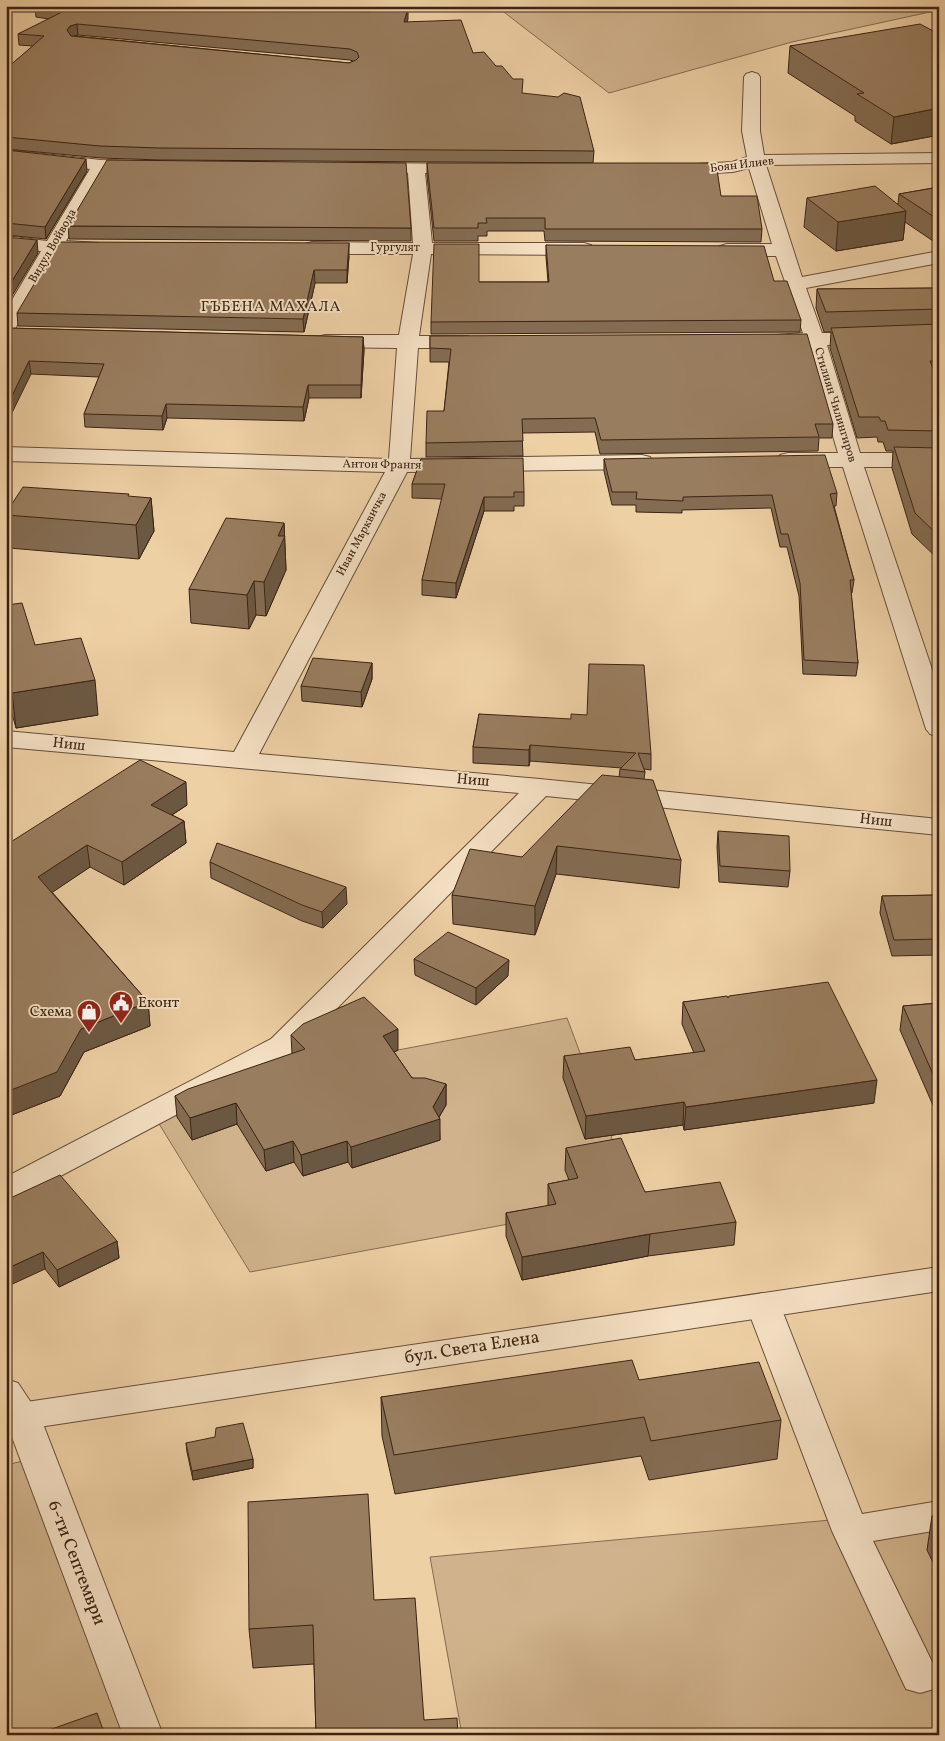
<svg xmlns="http://www.w3.org/2000/svg" width="945" height="1741" font-family="Vollkorn,serif">
  <style>
    .green { fill: #d0b38c; stroke: #866b50 }
    .lines { fill: none; stroke-linecap: round; stroke-linejoin: round }
    .minor-casing { stroke: #684e38; stroke-width: 2 }
    .tertiary-casing { stroke: #684e38; stroke-width: 2 }
    .minor { fill: #f4e0c4; fill-rule: evenodd }
    .tertiary { fill: #f4e0c4; fill-rule: evenodd }
    .wall { fill: #846c52; stroke: #3c2313; fill-rule: evenodd }
    .shaded-wall { fill: #6b5842; stroke: #3c2313 }
    .building { fill: #997d5f; stroke: #3c2313; fill-rule: evenodd }
    .labels { text-anchor: middle; dominant-baseline: central; stroke-width: 4; stroke-linejoin: round; paint-order: stroke }
    .far-street-label { font-size: 12px; fill: #3c2313; stroke: #f4e0c4 }
    .far-quarter-label { font-size: 15px; letter-spacing: 1px; fill: #3c2313; stroke: #f4e0c4 }
    .street-label { font-size: 15px; fill: #3c2313; stroke: #f4e0c4 }
    .poi-label { font-size: 15px; fill: #3c2313; stroke: #f4e0c4; text-anchor: start }
    .near-street-label { font-size: 18px; fill: #3c2313; stroke: #f4e0c4 }
  </style>
  <rect width="100%" height="100%" fill="#eed0a5"/>
  <filter id="stains"><feTurbulence type="fractalNoise" baseFrequency=".004" numOctaves="4"/><feColorMatrix values="0 0 0 0 .2 0 0 0 0 .09 0 0 0 0 .02 0 0 0 .5 -.17"/></filter>
  <radialGradient id="worn" r=".72"><stop offset=".6" stop-color="#630" stop-opacity="0"/><stop offset="1" stop-color="#630" stop-opacity=".3"/></radialGradient>
  <g class="green">
    <polygon points="496,6 939,6 939,10 792,42 609,93"/>
    <polygon points="567,1018 620,1160 638,1200 250,1272 153,1114 321,1085 398,1050"/>
    <polygon points="36,1458 148,1735 6,1735 6,1465"/>
    <polygon points="939,1510 939,1735 462,1735 430,1557"/>
  </g>
  <g class="lines">
    <defs>
      <g id="minor">
        <polygon points="752,72 758,74 760,77 760,131 764,155 939,153 939,163 766,165 802,277 939,251 939,263 806,288 822,333 939,330 939,342 827,345 860,453 939,453 939,467 864,467 939,690 939,737 930,734 926,729 843,467 788,467 780,465 777,460 780,455 788,453 838,453 806,345 770,346 763,344 760,340 763,336 803,333 776,256 727,256 720,254 718,250 720,246 727,244 772,244 749,168 733,172 679,175 673,174 670,170 673,166 679,165 732,162 747,157 742,131 744,77 746,74"/>
        <polygon points="6,150 101,160 141,161 147,162 150,166 147,170 107,170 66,241 99,243 101,247 99,251 59,253 16,327 13,331 6,333 6,310 41,251 6,248 6,236 47,241 90,169 6,160"/>
        <polygon points="369,163 469,164 472,168 469,172 425,173 432,243 584,243 591,245 593,249 591,253 584,255 431,254 419,336 467,336 474,338 477,342 474,346 467,348 418,348 410,459 642,455 650,457 653,462 650,467 642,469 407,472 259,754 540,779 939,819 939,835 546,796 293,1053 17,1199 6,1202 6,1177 271,1039 519,793 6,747 6,731 234,752 385,472 6,461 6,447 389,459 397,348 325,347 318,345 315,341 318,337 325,335 399,335 413,254 312,254 305,252 303,248 305,244 312,242 413,243 408,173 363,172 360,168 363,164"/>
        <polygon points="763,1293 775,1296 780,1305 862,1514 939,1501 939,1530 873,1541 939,1676 934,1689 920,1693 906,1689 832,1531 746,1305 751,1296"/>
        <polygon points="6,1379 18,1383 40,1416 163,1735 123,1735 6,1421"/>
      </g>
      <polygon id="tertiary" points="939,1267 939,1291 6,1432 6,1405"/>
    </defs>
    <use href="#minor" class="minor-casing"/>
    <use href="#tertiary" class="tertiary-casing"/>
    <use href="#minor" class="minor"/>
    <use href="#tertiary" class="tertiary"/>
  </g>
  <g class="wall">
    <path d="M35 6 210 8 369 12 408 8 407 22 473 53 496 66 522 93 594 151 593 163 161 160 101 158 6 149V69L33 46 19 45 18 34 49 19 36 17ZM78 35 350 60 353 61 349 63 75 36Z"/>
    <polygon points="939,34 939,135 891,144 855,121 855,116 788,73 790,46"/>
    <polygon points="6,150 87,171 46,239 6,235"/>
    <polygon points="427,163 721,196 762,229 761,242 545,241 544,231 487,231 487,236 478,236 478,241 434,241 427,176"/>
    <polygon points="939,187 939,245 905,222 903,240 836,251 804,227 807,198 898,204 899,194"/>
    <polygon points="68,226 411,228 411,241 69,239"/>
    <polygon points="546,245 774,281 801,320 800,332 431,334 431,322 479,282 548,282 546,257"/>
    <polygon points="349,256 347,283 315,283 304,332 18,326 17,313"/>
    <polygon points="939,288 939,560 912,534 892,468 893,451 886,451 883,442 878,442 877,437 857,438 830,348 831,332 824,332 816,308 817,289"/>
    <polygon points="6,328 363,337 364,350 361,398 309,398 304,421 167,418 163,430 85,427 84,414 99,377 31,374"/>
    <polygon points="430,336 833,424 832,438 819,438 818,451 600,454 595,432 522,433 523,456 426,457 426,443 444,411 449,362 430,362"/>
    <polygon points="421,459 524,492 524,506 514,506 514,511 484,511 456,598 422,595 422,580 442,499 412,498 412,484"/>
    <polygon points="604,459 837,493 836,506 834,506 854,580 852,593 851,593 858,663 856,676 803,674 799,596 787,547 780,547 771,508 682,510 682,513 636,512 636,505 612,505 604,471"/>
    <polygon points="151,498 154,531 139,559 9,548 6,521 6,513"/>
    <polygon points="284,523 286,570 266,616 256,615 249,629 191,623 189,589"/>
    <polygon points="6,605 35,645 98,715 16,728 6,693"/>
    <polygon points="372,663 372,679 362,707 302,701 301,686"/>
    <polygon points="479,714 651,754 651,770 644,769 645,772 644,779 681,860 679,888 556,874 535,935 453,924 452,895 522,857 619,777 620,769 622,768 530,761 529,766 473,763 473,747"/>
    <polygon points="187,805 172,815 184,821 186,843 124,885 90,867 52,892 148,1002 150,1026 84,1052 60,1096 9,1116 6,1121 6,845"/>
    <polygon points="718,832 790,871 788,887 719,882 717,847"/>
    <polygon points="210,862 347,904 323,928 302,921 211,878"/>
    <polygon points="939,895 939,955 892,956 880,913 882,896"/>
    <polygon points="414,959 508,976 476,1005 415,975"/>
    <polygon points="728,998 874,1103 684,1130 683,1125 585,1139 563,1078 564,1056 635,1060 694,1053 682,1024 683,1002"/>
    <polygon points="939,1003 939,1119 900,1030 903,1006"/>
    <polygon points="291,1035 398,1050 394,1052 412,1078 446,1084 446,1105 439,1117 440,1140 352,1168 348,1162 303,1176 294,1162 266,1171 237,1124 192,1140 177,1117 175,1096 292,1054"/>
    <polygon points="566,1148 645,1192 736,1222 734,1245 648,1256 522,1280 506,1236 506,1213 548,1206 548,1184 569,1180 565,1170"/>
    <polygon points="6,1200 117,1241 119,1258 59,1287 45,1269"/>
    <polygon points="639,1380 781,1420 777,1459 649,1480 641,1456 395,1494 382,1436 381,1397"/>
    <polygon points="186,1443 253,1459 253,1468 193,1480 187,1452"/>
    <polygon points="939,1514 939,1575 927,1550 932,1516"/>
    <polygon points="374,1600 424,1720 316,1735 314,1664 253,1668 249,1629"/>
  </g>
  <g class="shaded-wall">
    <polygon points="408,8 408,19 404,33 404,22"/>
    <polygon points="77,24 78,35 71,37 67,30 70,26"/>
    <polygon points="939,108 939,135 891,144 894,117"/>
    <polygon points="86,159 87,171 46,239 45,227"/>
    <polygon points="906,211 903,240 836,251 838,222"/>
    <polygon points="37,240 38,253 6,306 6,291"/>
    <polygon points="349,243 349,256 347,283 347,270"/>
    <polygon points="314,270 315,283 304,332 303,319"/>
    <polygon points="363,337 364,350 361,398 361,385"/>
    <polygon points="29,361 31,374 6,425 6,408"/>
    <polygon points="308,385 309,398 304,421 303,407"/>
    <polygon points="166,404 167,418 163,430 162,416"/>
    <polygon points="484,497 484,511 456,598 456,583"/>
    <polygon points="151,498 154,531 139,559 136,525"/>
    <polygon points="284,523 286,570 266,616 264,582 278,536"/>
    <polygon points="254,581 256,615 249,629 247,595"/>
    <polygon points="372,663 372,679 362,707 361,692"/>
    <polygon points="95,680 98,715 16,728 12,693"/>
    <polygon points="530,745 530,761 529,766 529,750"/>
    <polygon points="186,782 187,805 153,827 151,805"/>
    <polygon points="184,821 186,843 124,885 122,862"/>
    <polygon points="87,845 90,867 41,900 38,877"/>
    <polygon points="557,846 556,874 535,935 535,906"/>
    <polygon points="346,887 347,904 323,928 322,912"/>
    <polygon points="509,960 508,976 476,1005 476,988"/>
    <polygon points="148,1002 150,1026 84,1052 60,1096 9,1116 6,1121 6,1092 81,1029"/>
    <polygon points="398,1029 398,1050 383,1057 383,1036"/>
    <polygon points="877,1080 874,1103 684,1130 686,1107"/>
    <polygon points="446,1084 446,1105 438,1119 440,1119 440,1140 352,1168 351,1147 433,1107"/>
    <polygon points="684,1102 683,1125 585,1139 586,1116"/>
    <polygon points="236,1103 237,1124 192,1140 190,1118"/>
    <polygon points="293,1141 294,1162 266,1171 264,1150"/>
    <polygon points="347,1141 348,1162 303,1176 301,1155"/>
    <polygon points="650,1234 648,1256 522,1280 522,1257"/>
    <polygon points="117,1241 119,1258 59,1287 57,1270"/>
    <polygon points="43,1252 45,1269 6,1287 6,1269"/>
    <polygon points="253,1459 253,1468 193,1480 192,1471"/>
  </g>
  <g class="building">
    <path d="M35 6H204L203 7 369 12 370 8H408L404 22 461 20 473 53 484 52 496 66H502L513 79H523L522 93 558 97 564 93 580 97 594 151 160 148 100 146 6 137V69L44 36 18 34 66 10ZM77 24 350 49 357 52 359 57 356 60 349 63 71 36 67 30 70 26Z"/>
    <polygon points="920,24 939,34 939,108 894,117 857,94 864,93 790,46"/>
    <polygon points="6,150 86,159 45,227 6,223"/>
    <polygon points="107,160 406,163 411,228 68,226"/>
    <polygon points="427,163 716,163 721,196 757,196 762,229 545,229 545,218 486,218 487,223 478,223 478,228 434,228"/>
    <polygon points="875,186 906,211 838,222 807,198"/>
    <polygon points="939,187 939,220 899,194"/>
    <polygon points="6,237 37,240 6,291"/>
    <polygon points="59,242 349,243 347,270 314,270 303,319 17,313"/>
    <polygon points="434,244 479,244 479,282 549,282 546,245 764,246 774,281 787,281 801,320 431,322"/>
    <polygon points="939,288 939,309 826,312 817,289"/>
    <polygon points="939,324 939,361 930,361 939,382 939,391 933,391 939,408 939,431 888,430 885,421 881,421 879,417 859,417 831,328"/>
    <polygon points="6,328 363,337 361,385 308,385 303,407 166,404 162,416 84,414 104,364 29,361 6,408"/>
    <polygon points="807,334 833,424 815,424 819,437 601,440 595,418 522,419 523,441 426,443 427,411 444,411 451,349 430,348 430,336"/>
    <polygon points="894,447 939,448 939,536 915,513"/>
    <polygon points="825,455 837,493 830,494 854,580 850,580 858,663 804,660 800,583 788,534 781,534 772,495 683,497 683,501 636,499 637,492 612,492 604,459"/>
    <polygon points="523,458 524,492 514,492 514,497 484,497 456,583 422,580 445,484 412,484 421,459"/>
    <polygon points="23,487 129,494 128,496 151,498 136,525 6,515 6,513"/>
    <polygon points="226,518 284,523 278,536 285,536 264,582 254,581 247,595 189,589"/>
    <polygon points="22,603 35,645 81,638 95,680 12,693 6,674 6,605"/>
    <polygon points="313,658 372,663 361,692 301,686"/>
    <polygon points="589,664 644,665 651,754 638,753 645,772 620,769 636,753 530,745 529,750 473,747 479,714 571,719 571,714 587,715"/>
    <polygon points="140,760 186,782 151,805 184,821 122,862 87,845 38,877 148,1002 81,1029 57,1072 6,1092 6,845"/>
    <polygon points="602,775 653,780 681,860 557,846 535,906 452,895 470,849 522,857"/>
    <polygon points="718,831 789,836 790,871 720,866"/>
    <polygon points="217,843 346,887 322,912 302,905 210,862"/>
    <polygon points="939,895 939,939 894,940 882,896"/>
    <polygon points="448,932 509,960 476,988 414,959"/>
    <polygon points="828,982 877,1080 686,1107 684,1102 586,1116 564,1056 630,1047 635,1060 705,1051 683,1002 727,996 728,998 729,996"/>
    <polygon points="364,997 398,1029 383,1036 412,1078 425,1078 446,1084 433,1107 440,1119 351,1147 347,1141 301,1155 293,1141 264,1150 236,1103 190,1118 175,1096 188,1089 305,1049 291,1035 303,1024"/>
    <polygon points="939,1003 939,1088 903,1006"/>
    <polygon points="621,1138 645,1192 720,1182 736,1222 650,1234 522,1257 506,1213 556,1204 548,1184 578,1178 566,1148"/>
    <polygon points="60,1175 117,1241 57,1270 43,1252 6,1269 6,1200"/>
    <polygon points="632,1360 639,1380 759,1362 781,1420 651,1441 644,1417 394,1455 381,1397"/>
    <polygon points="243,1423 253,1459 192,1471 186,1443 215,1437 216,1428"/>
    <polygon points="368,1494 374,1600 415,1598 424,1720 457,1718 458,1735 316,1735 313,1625 249,1629 248,1502"/>
    <polygon points="939,1514 939,1529 932,1516"/>
    <polygon points="97,1713 105,1735 35,1735"/>
  </g>
  <defs>
    <symbol id="civic-pin" viewBox="-11 -11 22 30"><path d="M0 17L-7.5 6A9.5 9.5 0 1 1 7.5 6Z" fill="#8f2418" stroke="#f4e0c4"/><path d="M-.6-6.5H3V-4.5H.6V-3L4-1V1h2V6H-6V1h2V-1L-.6-3ZM-1.2 2.5V6h2.4V2.5Z" fill="#fff"/></symbol>
    <symbol id="shop-pin" viewBox="-11 -11 22 30"><path d="M0 17L-7.5 6A9.5 9.5 0 1 1 7.5 6Z" fill="#8f2418" stroke="#f4e0c4"/><path d="M-5-2.5h2.3a2.7 3.5 0 0 1 5.4 0H5L5.5 6h-11ZM-1.5-2.5h3a1.5 2.3 0 0 0-3 0Z" fill="#fff"/></symbol>
  </defs>
  <g fill-rule="evenodd">
    <use href="#civic-pin" x="107" y="989" width="28" height="38"/>
    <use href="#shop-pin" x="75" y="998" width="28" height="38"/>
  </g>
  <g class="labels">
    <g class="far-street-label">
      <text transform="translate(742 165) rotate(-7)">Боян Илиев</text>
      <text transform="translate(53 246) rotate(-60)">Видул Войвода</text>
      <text x="395" y="248">Гургулят</text>
      <text transform="translate(835 405) rotate(73)">Стилиян Чилингиров</text>
      <text transform="translate(382 465) rotate(1)">Антон Франгя</text>
      <text transform="translate(362 534) rotate(-62)">Иван Мърквичка</text>
    </g>
    <g class="far-quarter-label">
      <text x="271" y="307">ГЪБЕНА МАХАЛА</text>
    </g>
    <g class="street-label">
      <text transform="translate(69 745) rotate(6)">Ниш</text>
      <text transform="translate(473 781) rotate(5)">Ниш</text>
      <text transform="translate(876 821) rotate(6)">Ниш</text>
    </g>
    <g class="poi-label">
      <text x="138" y="1003">Еконт</text>
      <text x="72" y="1012" text-anchor="end">Схема</text>
    </g>
    <g class="near-street-label">
      <text transform="translate(472 1348) rotate(-9)">бул. Света Елена</text>
      <text transform="translate(76 1563) rotate(69)">6-ти Септември</text>
    </g>
  </g>
  <rect width="945" height="1741" fill="none" stroke="#eed0a5" stroke-width="25"/>
  <rect x="8" y="8" width="930" height="1726" fill="none" stroke="#3c2313" stroke-width="2.5"/>
  <rect x="12" y="12" width="920" height="1716" fill="none" stroke="#3c2313"/>
  <rect width="100%" height="100%" filter="url(#stains)"/>
  <rect width="100%" height="100%" fill="url(#worn)"/>
</svg>
